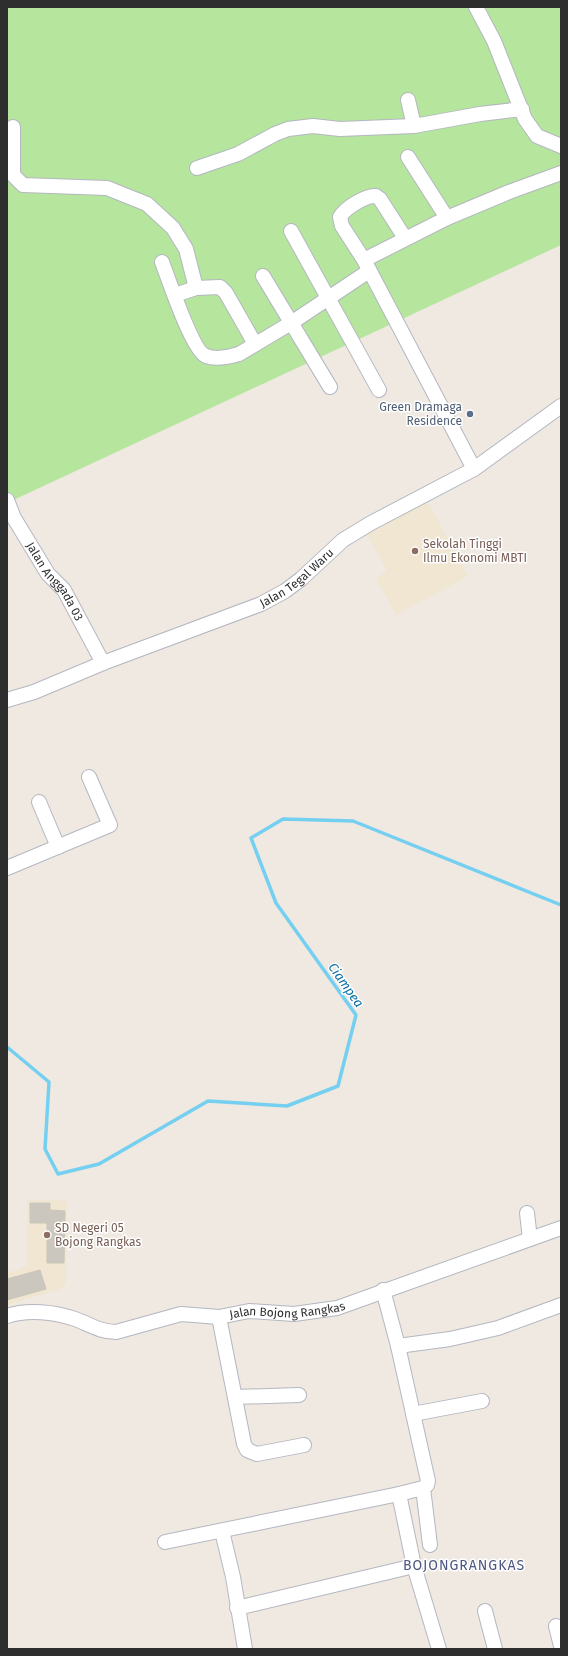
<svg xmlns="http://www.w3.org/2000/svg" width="568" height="1656" font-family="'Fira Sans',sans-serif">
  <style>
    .education { fill: #f0e6d1 }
    .green { fill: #b6e59e }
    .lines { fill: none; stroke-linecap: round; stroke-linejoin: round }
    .stream { stroke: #75cff0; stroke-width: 3.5 }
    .building { fill: #cbc7bf; stroke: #cbc5ba }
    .minor-casing { stroke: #b4b7c1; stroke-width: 16 }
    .minor { stroke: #fff; stroke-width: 14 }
    .service-dot { fill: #5c6f8a; stroke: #fff; stroke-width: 1.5 }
    .education-dot { fill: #8d6e63; stroke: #fff; stroke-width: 1.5 }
    .labels { text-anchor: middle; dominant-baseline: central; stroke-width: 3; stroke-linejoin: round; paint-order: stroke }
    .service-label { font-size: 12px; fill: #4e5e75; stroke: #fff; text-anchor: end }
    .education-label { font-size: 12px; fill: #785e54; stroke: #fff; text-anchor: start }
    .street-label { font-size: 12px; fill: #2e2e2e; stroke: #fff }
    .water-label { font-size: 13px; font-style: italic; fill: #0d6fa3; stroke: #fff }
    .quarter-label { font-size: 14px; letter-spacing: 1px; fill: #4d5680; stroke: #fff }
  </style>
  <rect width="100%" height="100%" fill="#efe9e1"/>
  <g class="education">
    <polygon points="425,497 468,576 396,615 376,578 387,571 365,530"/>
    <polygon points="27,1199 65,1201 67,1204 66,1283 61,1289 7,1305 7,1273 27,1266"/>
  </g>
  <polygon class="green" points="7,7 561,7 561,245 7,503"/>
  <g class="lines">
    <polyline class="stream" points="7,1047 49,1082 45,1149 58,1174 99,1164 208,1101 287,1106 338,1086 356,1015 276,903 251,838 283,819 353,821 561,905"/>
  </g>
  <g class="building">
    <polygon points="30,1203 50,1203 50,1210 65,1211 64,1263 47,1263 47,1223 30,1223"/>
    <polygon points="40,1270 46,1289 7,1300 7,1279"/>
  </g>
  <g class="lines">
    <defs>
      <g id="minor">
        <polyline points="476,7 494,41 525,119 537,136 561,146"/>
        <polyline points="408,100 414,126"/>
        <polyline points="13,127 13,175 23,185 107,188 147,204 173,228 186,249 196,288"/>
        <polyline points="408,157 447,218"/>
        <polyline points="197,168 238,154 275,134 288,129 313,126 340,129 414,126 480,114 522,109"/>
        <polyline points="291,231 379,390"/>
        <path d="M364 260 342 226 340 217C345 208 366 195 376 196L380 199 405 238"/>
        <path d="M162 262C168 278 193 352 206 356 216 360 229 357 239 354L291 323 369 271"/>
        <polyline points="263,276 330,387"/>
        <polyline points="175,295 196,288 220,287 226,293 255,344"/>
        <polyline points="474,469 364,260 447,218 509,192 561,173"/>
        <path id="s1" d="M7 500 14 518 48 574 64 590 103 663"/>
        <path id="s2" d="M7 700 34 692 103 663 261 604 285 591 301 579 343 540 371 523 474 469 561 406"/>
        <polyline points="39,802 58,847"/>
        <polyline points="7,868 110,825 89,777"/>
        <polyline points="527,1213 530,1239"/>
        <polyline points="383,1290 398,1346 428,1481 427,1485 423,1488 399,1494"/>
        <path id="s3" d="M7 1316C28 1309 54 1312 75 1319 89 1324 100 1332 116 1332L181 1314 219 1317 249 1311 294 1314 337 1308 561 1228"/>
        <polyline points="219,1317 244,1444 247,1450 257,1454 304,1445"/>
        <polyline points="398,1346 450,1339 498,1328 561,1305"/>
        <polyline points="235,1397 299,1395"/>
        <polyline points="413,1414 482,1401"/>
        <polyline points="423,1488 430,1545"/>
        <polyline points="222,1531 233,1577 245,1649"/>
        <polyline points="165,1542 399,1494 414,1566 439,1649"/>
        <polyline points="237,1608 414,1566"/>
        <polyline points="485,1611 495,1649"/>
        <polyline points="556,1626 561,1646"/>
      </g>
    </defs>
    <use href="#minor" class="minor-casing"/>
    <use href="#minor" class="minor"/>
  </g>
  <circle class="service-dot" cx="470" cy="414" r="4"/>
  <g class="education-dot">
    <circle cx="415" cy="551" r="4"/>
    <circle cx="47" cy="1235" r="4"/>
  </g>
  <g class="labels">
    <g class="service-label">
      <text x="462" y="407">Green Dramaga<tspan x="462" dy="14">Residence</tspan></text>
    </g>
    <g class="education-label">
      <text x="423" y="544">Sekolah Tinggi<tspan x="423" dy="14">Ilmu Ekonomi MBTI</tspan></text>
      <text x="55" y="1228">SD Negeri 05<tspan x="55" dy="14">Bojong Rangkas</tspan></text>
    </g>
    <g class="street-label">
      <text stroke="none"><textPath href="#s2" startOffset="316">Jalan Tegal Waru</textPath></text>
      <text stroke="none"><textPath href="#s1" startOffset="95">Jalan Anggada 03</textPath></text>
      <text stroke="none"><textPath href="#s3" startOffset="287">Jalan Bojong Rangkas</textPath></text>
    </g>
    <g class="water-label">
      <text transform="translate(346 985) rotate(55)">Ciampea</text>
    </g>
    <g class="quarter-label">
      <text x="464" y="1565">BOJONGRANGKAS</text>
    </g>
  </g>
  <rect width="568" height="1656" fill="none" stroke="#2e2e2e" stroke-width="16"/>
</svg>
